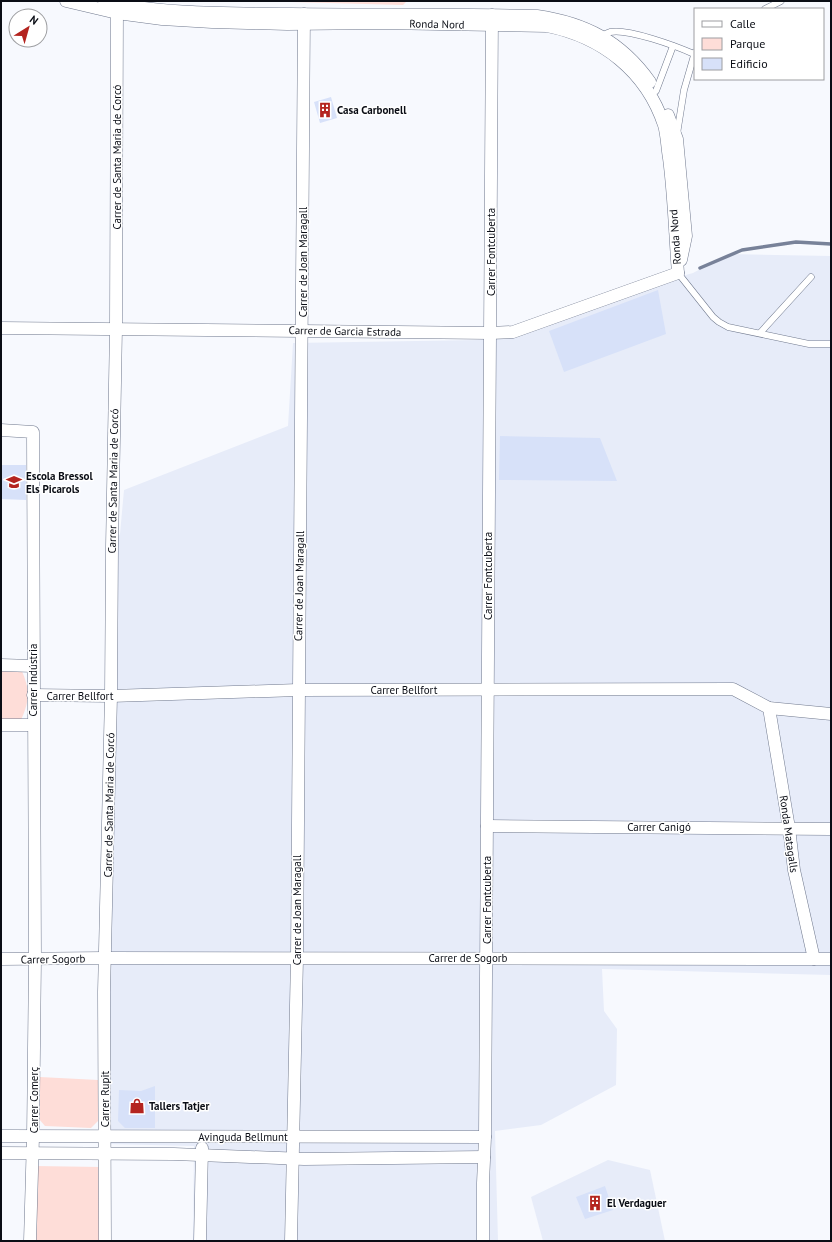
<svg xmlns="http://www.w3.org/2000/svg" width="832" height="1242" font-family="'PT Sans',sans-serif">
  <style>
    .built { fill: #e7ecf9 }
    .green { fill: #feddd8 }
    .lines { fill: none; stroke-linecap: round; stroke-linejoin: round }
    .stream { stroke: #788299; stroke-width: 3.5 }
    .building { fill: #d7e1f9 }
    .service-casing { stroke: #70798e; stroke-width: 7 }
    .minor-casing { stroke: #70798e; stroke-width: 13 }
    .service { stroke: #fff; stroke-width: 6 }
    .minor { stroke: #fff; stroke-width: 12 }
    .labels { text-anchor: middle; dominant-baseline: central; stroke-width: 3; stroke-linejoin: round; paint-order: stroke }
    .street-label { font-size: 11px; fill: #0a0d15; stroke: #fff }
    .poi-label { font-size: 11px; font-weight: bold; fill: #0a0d15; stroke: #fff; text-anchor: start }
  </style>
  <rect width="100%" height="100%" fill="#f7f9fe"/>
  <g class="built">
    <polygon points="728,254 831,256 831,975 602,969 604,1011 617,1029 616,1085 541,1125 495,1131 498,1241 193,1241 194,1146 107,1144 111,547 120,534 124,490 288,426 293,343 478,340 516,336 675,278 693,273"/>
    <polygon points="608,1160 650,1170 665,1241 543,1241 531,1197"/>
  </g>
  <g class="green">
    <polygon points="253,1 376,1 401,2 407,1 403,5"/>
    <path d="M1 669H21C30 689 30 700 21 720H1Z"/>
    <polygon points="40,1077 98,1080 98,1121 91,1128 45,1126 39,1119"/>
    <polygon points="35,1166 101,1167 101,1241 36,1241"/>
  </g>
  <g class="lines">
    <polyline class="stream" points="700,268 742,250 796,242 831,244"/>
  </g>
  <g class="building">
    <polygon points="331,97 337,118 320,123 314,102"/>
    <polygon points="658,290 666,334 564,372 549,331"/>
    <polygon points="500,436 600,438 617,481 499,480"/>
    <polygon points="1,465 26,465 26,500 1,499"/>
    <polygon points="155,1086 155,1128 125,1128 118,1121 119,1090 141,1091"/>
    <polygon points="605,1186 613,1210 585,1219 576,1197"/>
  </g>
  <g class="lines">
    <defs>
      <g id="service">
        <polyline points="765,9 781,1"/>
        <path d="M601 36C604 35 607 33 610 32 627 28 676 46 694 54"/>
        <polyline points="656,91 673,46"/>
        <polyline points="677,134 684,90 695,52"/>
        <polyline points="678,273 713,317 719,322 728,327 809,344 831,344"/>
        <polyline points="760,333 811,277"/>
      </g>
      <g id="minor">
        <path d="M66 1 117 13 162 19 212 22 287 24 382 23 547 26C602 37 646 71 664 125 667 135 667 147 669 158 674 196 675 235 678 273"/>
        <path d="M104 1C165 15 228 13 291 14 373 15 455 14 537 16 585 23 621 41 650 82"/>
        <polyline points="668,115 677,139 686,236 681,260"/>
        <polyline points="1,328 490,333 513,332 678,273"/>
        <polyline points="1,430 33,432 35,959 33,1137 30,1241"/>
        <polyline points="1,665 33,666"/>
        <polyline points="33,695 111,696 298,690 733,689 769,708 831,714"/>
        <polyline points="769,708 789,828 794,870 814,959"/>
        <polyline points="1,725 33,725"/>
        <polyline points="487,826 831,829"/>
        <polyline points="1,959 105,958 831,959"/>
        <polyline points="1,1136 485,1137"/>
        <polyline points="1,1153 174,1154 304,1159 484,1157"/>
        <polyline points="105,1241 104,992 111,696 112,547 116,328 117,4"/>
        <polyline points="200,1241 202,1148"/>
        <polyline points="291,1241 297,958 304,14"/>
        <polyline points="483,1241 483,1183 485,1137 492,15"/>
      </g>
    </defs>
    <use href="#service" class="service-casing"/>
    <use href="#minor" class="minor-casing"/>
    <use href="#service" class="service"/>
    <use href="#minor" class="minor"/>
  </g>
  <defs>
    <symbol id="building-bare" viewBox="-9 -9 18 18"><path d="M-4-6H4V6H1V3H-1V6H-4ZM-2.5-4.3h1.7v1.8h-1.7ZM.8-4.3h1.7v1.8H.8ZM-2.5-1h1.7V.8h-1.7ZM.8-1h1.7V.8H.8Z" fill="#b4241f" stroke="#fff" stroke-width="2.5" paint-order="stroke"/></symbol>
    <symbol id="school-bare" viewBox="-9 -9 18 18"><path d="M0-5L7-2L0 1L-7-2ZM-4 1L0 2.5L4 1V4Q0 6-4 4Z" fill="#b4241f" stroke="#fff" stroke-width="2.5" paint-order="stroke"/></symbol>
    <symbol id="shop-bare" viewBox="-9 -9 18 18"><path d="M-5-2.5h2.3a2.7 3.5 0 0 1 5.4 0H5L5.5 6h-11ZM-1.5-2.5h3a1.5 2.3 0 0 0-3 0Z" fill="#b4241f" stroke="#fff" stroke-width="2.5" paint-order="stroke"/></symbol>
  </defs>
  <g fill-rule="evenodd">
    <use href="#building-bare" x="314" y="99" width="22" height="22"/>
    <use href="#school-bare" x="3" y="471" width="22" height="22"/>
    <use href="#shop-bare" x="126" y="1095" width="22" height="22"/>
    <use href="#building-bare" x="584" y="1192" width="22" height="22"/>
  </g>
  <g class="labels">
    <g class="street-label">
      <text transform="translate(437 24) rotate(1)">Ronda Nord</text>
      <text transform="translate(117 157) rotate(-90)">Carrer de Santa Maria de Corcó</text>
      <text transform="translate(675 237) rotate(-94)">Ronda Nord</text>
      <text transform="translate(491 252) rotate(-90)">Carrer Fontcuberta</text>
      <text transform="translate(303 262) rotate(-90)">Carrer de Joan Maragall</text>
      <text transform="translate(345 331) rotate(1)">Carrer de Garcia Estrada</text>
      <text transform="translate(113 481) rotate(-89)">Carrer de Santa Maria de Corcó</text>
      <text transform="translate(488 576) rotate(-90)">Carrer Fontcuberta</text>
      <text transform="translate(299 586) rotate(-89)">Carrer de Joan Maragall</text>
      <text transform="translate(33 680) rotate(-90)">Carrer Indústria</text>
      <text x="404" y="690">Carrer Bellfort</text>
      <text x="80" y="696">Carrer Bellfort</text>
      <text transform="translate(109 805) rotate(-89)">Carrer de Santa Maria de Corcó</text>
      <text x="659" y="827">Carrer Canigó</text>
      <text transform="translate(789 834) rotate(82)">Ronda Matagalls</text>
      <text transform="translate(487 900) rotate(-90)">Carrer Fontcuberta</text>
      <text transform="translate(297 910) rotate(-90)">Carrer de Joan Maragall</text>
      <text x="468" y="958">Carrer de Sogorb</text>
      <text transform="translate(53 959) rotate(-1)">Carrer Sogorb</text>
      <text transform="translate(105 1099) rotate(-90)">Carrer Rupit</text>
      <text transform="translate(34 1100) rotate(-90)">Carrer Comerç</text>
      <text x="243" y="1137">Avinguda Bellmunt</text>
    </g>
    <g class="poi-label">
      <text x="337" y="110">Casa Carbonell</text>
      <text x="26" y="476">Escola Bressol<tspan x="26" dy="13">Els Picarols</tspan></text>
      <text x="149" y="1106">Tallers Tatjer</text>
      <text x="607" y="1203">El Verdaguer</text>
    </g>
  </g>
  <rect width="832" height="1242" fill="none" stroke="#0a0d15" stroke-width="4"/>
  <rect x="694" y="8" width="130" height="72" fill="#ffffff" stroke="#9d9ea1"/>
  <rect x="702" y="21" width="20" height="6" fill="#ffffff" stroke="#9d9ea1"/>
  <text x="730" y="28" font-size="12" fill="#0a0d15">Calle</text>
  <rect x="702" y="38" width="20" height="12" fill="#feddd8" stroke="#9d9ea1"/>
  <text x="730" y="48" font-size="12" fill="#0a0d15">Parque</text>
  <rect x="702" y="58" width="20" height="12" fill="#d7e1f9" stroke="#9d9ea1"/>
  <text x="730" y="68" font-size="12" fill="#0a0d15">Edificio</text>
  <g transform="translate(28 28) rotate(37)"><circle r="19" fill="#ffffff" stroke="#9d9ea1"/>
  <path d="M0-3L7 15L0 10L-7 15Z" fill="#b4241f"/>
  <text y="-6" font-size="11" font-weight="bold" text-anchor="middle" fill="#0a0d15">N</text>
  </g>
</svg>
